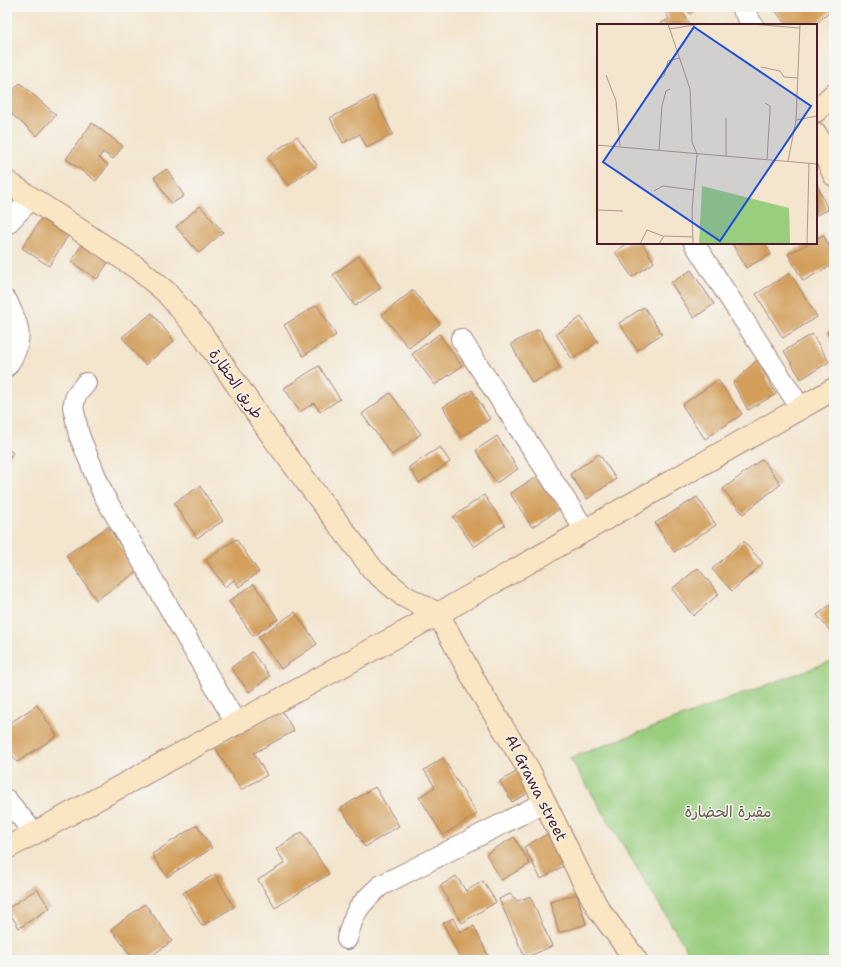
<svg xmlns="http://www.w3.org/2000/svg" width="841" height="967" font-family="'Shantell Sans','Playpen Sans Arabic',sans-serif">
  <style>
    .green { fill: #9ace7f; stroke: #727655 }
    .building { fill: #d29e5a }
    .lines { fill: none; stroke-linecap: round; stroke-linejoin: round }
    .street-casing { stroke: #9e827c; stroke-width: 22 }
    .secondary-casing { stroke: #9e827c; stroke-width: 24 }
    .street { stroke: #fff; stroke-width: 20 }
    .secondary { stroke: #fbe6c4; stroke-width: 22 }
    .labels { text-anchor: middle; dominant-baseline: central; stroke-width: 3; stroke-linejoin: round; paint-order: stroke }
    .street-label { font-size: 15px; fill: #4a1f2b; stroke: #f6f6f2 }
    .park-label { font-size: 15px; fill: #625444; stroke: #f6f6f2 }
    .inset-road { fill: none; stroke: #af968d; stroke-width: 1 }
    .view { fill: #1d4ed8; fill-opacity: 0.15; stroke: #1d4ed8; stroke-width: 2 }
    .inset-edge { fill: none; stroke: #4a1f2b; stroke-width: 2 }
  </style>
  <rect width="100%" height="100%" fill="#f6f6f2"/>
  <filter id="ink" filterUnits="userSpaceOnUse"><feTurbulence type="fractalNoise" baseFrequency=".025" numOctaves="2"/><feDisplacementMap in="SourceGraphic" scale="8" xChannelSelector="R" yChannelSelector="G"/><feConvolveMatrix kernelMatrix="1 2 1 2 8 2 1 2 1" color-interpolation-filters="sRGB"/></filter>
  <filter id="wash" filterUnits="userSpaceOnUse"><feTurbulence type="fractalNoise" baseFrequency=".012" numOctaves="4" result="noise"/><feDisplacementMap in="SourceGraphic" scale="16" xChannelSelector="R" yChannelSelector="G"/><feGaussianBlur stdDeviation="0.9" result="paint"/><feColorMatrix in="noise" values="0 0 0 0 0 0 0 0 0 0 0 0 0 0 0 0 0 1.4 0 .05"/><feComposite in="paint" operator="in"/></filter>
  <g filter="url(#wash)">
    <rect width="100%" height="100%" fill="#f3e5ce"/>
    <polygon class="green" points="834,660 834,960 693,960 570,758"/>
    <g id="blocks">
      <g class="building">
        <polygon points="663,7 680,7 690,25 658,25 669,19"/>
        <polygon points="685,7 700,7 690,14"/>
        <polygon points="772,7 834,7 834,9 814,25 787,25"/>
        <polygon points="20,83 56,115 37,136 7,110 7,97"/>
        <polygon points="373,96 393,134 367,148 360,134 343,143 330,118"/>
        <polygon points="92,123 123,146 113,159 103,152 99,158 108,165 96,181 66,159"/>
        <polygon points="297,136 317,165 288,186 267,157"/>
        <polygon points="167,169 184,196 171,204 154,177"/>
        <polygon points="816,182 828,210 816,215"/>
        <polygon points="200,206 223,232 199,253 176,227"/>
        <polygon points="41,219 68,236 49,266 22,248"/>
        <polygon points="823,235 834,255 834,264 803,281 788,254 809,243 816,243 816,239"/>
        <polygon points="628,243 642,243 654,262 632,277 615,252"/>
        <polygon points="732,243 765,243 771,254 746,268"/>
        <polygon points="82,244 109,261 97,279 71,262"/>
        <polygon points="359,256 381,288 355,306 333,275"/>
        <polygon points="691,270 714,304 694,318 671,283"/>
        <polygon points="790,273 817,317 783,338 756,294"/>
        <polygon points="413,290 440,324 409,348 382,315"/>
        <polygon points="317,305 336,335 303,356 284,325"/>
        <polygon points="644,307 662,334 637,350 619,323"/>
        <polygon points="152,313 174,341 145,365 122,337"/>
        <polygon points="581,317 598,342 572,359 556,334"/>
        <polygon points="834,327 834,344 827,332"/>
        <polygon points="539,329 560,368 532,383 511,344"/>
        <polygon points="439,334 462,366 435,385 412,354"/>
        <polygon points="812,334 829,362 801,379 784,351"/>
        <polygon points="757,360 776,394 748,410 733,383"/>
        <polygon points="319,366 340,399 320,412 314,403 300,412 284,388"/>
        <polygon points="718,380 742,414 705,439 682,405"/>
        <polygon points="472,390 490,419 461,437 443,407"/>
        <polygon points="390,393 421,434 392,455 362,414"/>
        <polygon points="497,436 518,469 496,483 476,450"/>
        <polygon points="440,447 450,462 419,483 409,467"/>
        <polygon points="7,448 13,453 7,460"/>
        <polygon points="599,454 616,479 587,499 570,474"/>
        <polygon points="762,459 781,484 743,514 723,489"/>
        <polygon points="540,475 561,508 532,527 510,493"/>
        <polygon points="200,486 223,521 197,538 174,503"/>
        <polygon points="484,495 505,525 474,547 453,517"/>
        <polygon points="697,497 716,525 674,552 655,523"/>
        <polygon points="108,527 138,571 96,600 66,555"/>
        <polygon points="236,539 259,572 239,587 234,580 225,587 206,560"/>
        <polygon points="743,541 763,563 732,591 712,569"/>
        <polygon points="698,568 719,594 693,616 672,589"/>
        <polygon points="254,584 278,619 253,636 229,601"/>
        <polygon points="834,602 834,636 817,615"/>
        <polygon points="295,612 317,644 281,669 258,637"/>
        <polygon points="252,652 270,676 249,692 231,668"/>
        <polygon points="37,705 57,736 17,762 7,748 7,725"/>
        <polygon points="281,709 294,731 254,753 267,775 241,790 215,747"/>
        <polygon points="443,758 477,814 443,835 419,797 435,787 424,770"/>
        <polygon points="518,771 530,792 512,802 500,781"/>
        <polygon points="375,787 399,826 365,847 341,808"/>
        <polygon points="197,825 212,848 167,877 152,854"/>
        <polygon points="302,832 329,874 275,908 258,880 285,863 276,849"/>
        <polygon points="549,833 567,864 541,879 524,847"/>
        <polygon points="514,837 530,864 501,880 486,854"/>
        <polygon points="215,874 234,907 202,926 183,893"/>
        <polygon points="456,876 466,891 483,881 496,902 462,923 440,886"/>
        <polygon points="37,889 50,908 19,928 7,909"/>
        <polygon points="510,894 518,901 530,896 552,946 525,958 499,899"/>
        <polygon points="577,894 586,924 559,933 550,902"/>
        <polygon points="145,904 172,941 146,960 134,960 111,929"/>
        <polygon points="453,918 460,932 474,926 490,960 461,960 443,923"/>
      </g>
    </g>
  </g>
  <g filter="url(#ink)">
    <use href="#blocks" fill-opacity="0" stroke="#9e827c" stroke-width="1"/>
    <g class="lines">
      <defs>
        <g id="street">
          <polyline points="741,7 753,25"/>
          <polyline points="7,224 32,198"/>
          <polyline points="694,243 800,407"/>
          <path d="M7 301C20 327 25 341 7 366"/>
          <polyline points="461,339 585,530"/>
          <polyline points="86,383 76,395 73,407 79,435 103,494 236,723"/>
          <polyline points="7,800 34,833"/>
          <path d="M347 939C354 911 359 905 380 886L545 802"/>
        </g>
        <g id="secondary">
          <polyline points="816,111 834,94"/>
          <polyline points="816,134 834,175"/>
          <polyline points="7,182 137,268 165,291 201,333 275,440 374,571 404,596 438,614 479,689 529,770 582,879 599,910 636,960"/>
          <polyline points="7,848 438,614 834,389"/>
        </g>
      </defs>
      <use href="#street" class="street-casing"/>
      <use href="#secondary" class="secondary-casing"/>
      <use href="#street" class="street"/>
      <use href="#secondary" class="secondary"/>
    </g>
  </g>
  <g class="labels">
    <g class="street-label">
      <text transform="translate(236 384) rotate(55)">طريق الحظارة</text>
      <text transform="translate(536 788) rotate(63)">Al Grawa street</text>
    </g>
    <g class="park-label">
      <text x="728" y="812">مقبرة الحضارة</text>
    </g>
  </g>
  <g transform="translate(597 24)">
    <rect width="220" height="220" fill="#f3e5ce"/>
    <path d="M105 162 192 184 193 219 102 220Z" fill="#9ace7f"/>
    <path class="inset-road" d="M71 0 93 65 95 118 100 130 95 186 96 220M154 0 203 4M72 5 104 0M164 43 183 47 187 53 200 54M9 51 19 77 23 122M60 56 67 52 71 37 83 34M168 79 173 82V87L170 135M199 96 203 0M0 121 220 140M62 126 65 82 69 67 73 65M129 132V94M191 137 199 96 220 92M57 167 66 162 97 166M0 186 26 187M43 220 50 206 66 212M62 220 67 212 96 213M210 220 212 139"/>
    <path class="view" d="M97 3 214 82 123 217 6 138Z"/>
    <rect width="220" height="220" class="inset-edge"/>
  </g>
  <rect width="841" height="967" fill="none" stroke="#f6f6f2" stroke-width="24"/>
</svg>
